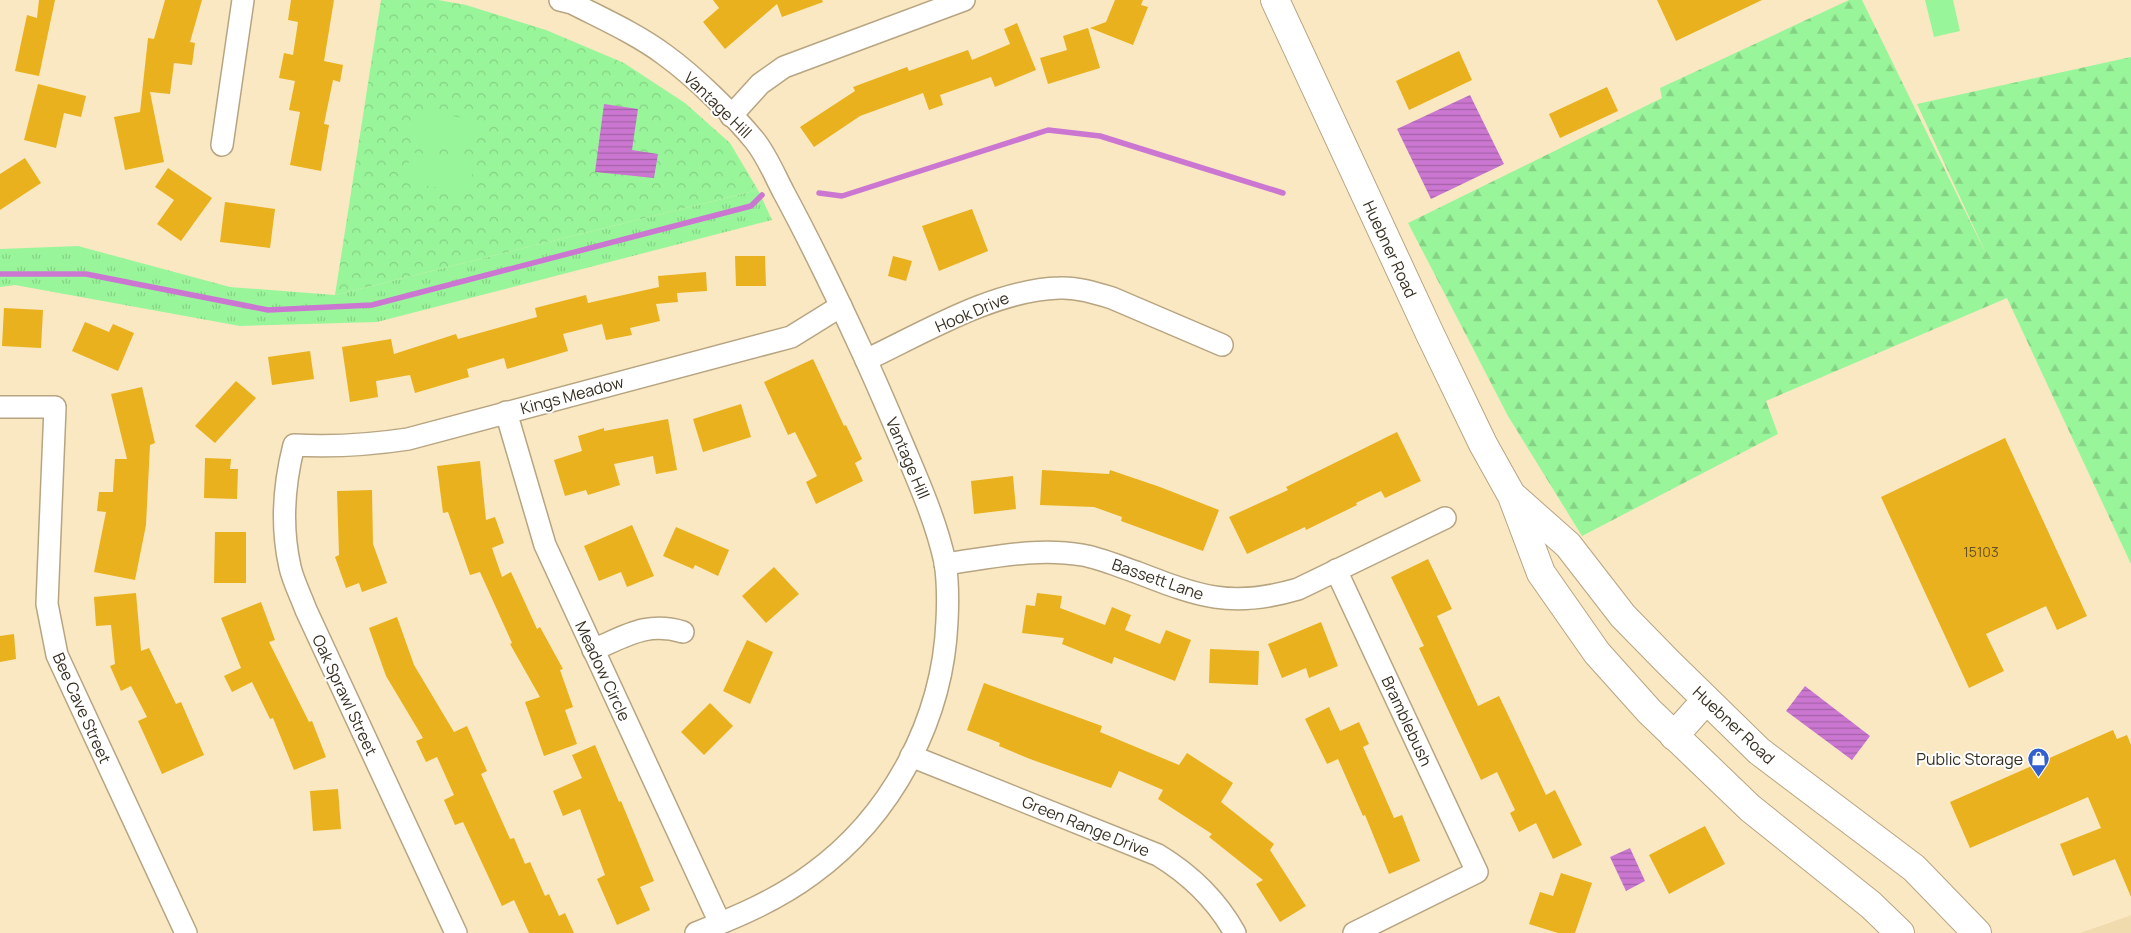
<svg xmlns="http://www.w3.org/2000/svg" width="2131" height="933" font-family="Manrope,sans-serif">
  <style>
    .built { fill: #f0dbae }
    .grass { fill: url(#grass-tufts) }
    .forest { fill: url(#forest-firs) }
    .park { fill: url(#park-crowns) }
    .garden { fill: #99f59a }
    .water { fill: url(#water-rules) }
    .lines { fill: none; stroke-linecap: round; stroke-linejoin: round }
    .stream { stroke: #cb77d1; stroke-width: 5.5 }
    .building { fill: #e9b11e }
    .minor-casing { stroke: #b7a582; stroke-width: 24 }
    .primary-casing { stroke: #b7a582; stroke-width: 30 }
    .minor { stroke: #fff; stroke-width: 21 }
    .primary { stroke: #fff; stroke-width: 28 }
    .labels { text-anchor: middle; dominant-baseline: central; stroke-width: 4; stroke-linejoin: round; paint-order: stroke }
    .number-label { font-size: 14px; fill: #645021 }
    .street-label { font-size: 16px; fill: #373022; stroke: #fff }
    .poi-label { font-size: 16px; fill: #373022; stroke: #fff; text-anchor: end }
  </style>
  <defs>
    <pattern id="grass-tufts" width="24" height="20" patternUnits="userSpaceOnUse" patternTransform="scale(1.25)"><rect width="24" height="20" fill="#99f59a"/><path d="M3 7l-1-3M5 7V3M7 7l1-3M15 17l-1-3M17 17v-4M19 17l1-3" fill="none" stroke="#84d284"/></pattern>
    <pattern id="forest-firs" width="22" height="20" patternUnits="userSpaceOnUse" patternTransform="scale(1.25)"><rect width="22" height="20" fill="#99f59a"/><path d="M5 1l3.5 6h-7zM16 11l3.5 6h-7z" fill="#84d284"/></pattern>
    <pattern id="park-crowns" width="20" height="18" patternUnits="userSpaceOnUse" patternTransform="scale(1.25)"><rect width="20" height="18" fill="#99f59a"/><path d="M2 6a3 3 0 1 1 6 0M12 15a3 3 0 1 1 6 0" fill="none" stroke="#84d284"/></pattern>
    <pattern id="water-rules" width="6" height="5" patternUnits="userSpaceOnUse" patternTransform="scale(1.25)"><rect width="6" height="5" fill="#cb77d1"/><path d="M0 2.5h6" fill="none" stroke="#a662a9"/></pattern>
  </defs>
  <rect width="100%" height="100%" fill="#fae8c3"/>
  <polygon class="built" points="2131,915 2131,933 2080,933 2129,916"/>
  <polygon class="grass" points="758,190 772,220 377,322 240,326 15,285 0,287 0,249 78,246 230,287 335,295"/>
  <polygon class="forest" points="1849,0 1862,0 1988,258 1917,104 2131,57 2131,564 2007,298 1766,401 1778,434 1582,536 1508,416 1408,223 1662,98 1660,88"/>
  <polygon class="park" points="381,0 438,0 466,5 546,30 624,63 685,103 730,143 758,190 335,295"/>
  <g class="garden">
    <polygon points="1925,0 1953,0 1960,31 1934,37"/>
    <polygon points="415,111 479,120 475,150 410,141"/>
    <polygon points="410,152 474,161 470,192 406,183"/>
  </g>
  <g class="water">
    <polygon points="1470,95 1504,164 1431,199 1397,129"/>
    <polygon points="604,104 638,109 632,150 658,154 654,178 595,172"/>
    <polygon points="1805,686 1870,736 1852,760 1786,711"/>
    <polygon points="1630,848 1645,881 1626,891 1610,857"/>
  </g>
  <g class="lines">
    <g class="stream">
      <polyline points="819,193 842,196 1048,130 1100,136 1283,193"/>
      <polyline points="0,274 86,274 268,310 372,305 751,206 762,195"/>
    </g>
  </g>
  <g class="building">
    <polygon points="39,0 55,0 39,76 15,71 27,15 37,18"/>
    <polygon points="165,0 202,0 190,42 195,43 192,65 174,63 170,94 150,92 164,162 125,170 114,117 140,112 148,38 154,39"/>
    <polygon points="291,0 334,0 324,61 343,65 340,82 333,80 324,124 329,125 321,171 290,165 300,112 289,110 295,81 279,78 284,53 293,55 298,22 288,20"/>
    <polygon points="713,0 822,0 823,2 782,17 777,4 725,49 703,22 719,8"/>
    <polygon points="1115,0 1143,0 1141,5 1148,7 1133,45 1090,28 1106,22"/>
    <polygon points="1657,0 1762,0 1676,41"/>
    <polygon points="1017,23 1036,70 995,87 991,77 940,95 943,105 929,110 923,93 860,116 814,147 800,127 855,91 853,87 907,67 909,71 968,50 972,60 1010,44 1004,29"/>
    <polygon points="1088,28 1100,68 1048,84 1040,58 1067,50 1063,36"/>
    <polygon points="1459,51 1472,80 1409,110 1396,81"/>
    <polygon points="38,84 86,96 81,117 64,113 56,148 24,140"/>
    <polygon points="1607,87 1618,111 1560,138 1549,114"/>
    <polygon points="25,158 41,183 0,210 0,174"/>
    <polygon points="168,168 212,198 181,241 157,224 174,200 155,187"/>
    <polygon points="225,202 275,209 270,248 220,242"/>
    <polygon points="972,209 988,251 939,271 922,226"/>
    <polygon points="735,256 765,256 766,286 736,286"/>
    <polygon points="893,256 912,261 906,281 888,276"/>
    <polygon points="706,272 707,291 677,293 678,302 656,304 660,321 630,328 632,335 606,340 602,324 563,334 568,351 507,369 504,358 467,369 469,377 415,393 410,375 376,381 378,397 350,402 342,347 391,339 394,354 456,334 458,339 537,317 535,308 586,295 588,303 659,287 658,276"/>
    <polygon points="4,308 43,310 41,348 2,346"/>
    <polygon points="85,322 109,332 113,324 134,333 118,371 72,351"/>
    <polygon points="310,351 314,379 272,385 268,357"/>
    <polygon points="813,359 844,426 846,425 862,459 855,463 863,481 816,504 806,482 817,476 795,432 788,435 764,382"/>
    <polygon points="236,381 256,398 215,443 195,426"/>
    <polygon points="142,387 155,443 150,445 146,525 135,580 94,572 106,512 97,511 99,492 113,492 115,459 127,459 111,394"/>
    <polygon points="741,404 751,437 703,452 693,419"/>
    <polygon points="668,419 677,470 656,474 653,456 614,464 620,485 588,495 586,490 565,496 554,460 582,451 578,436 604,428 604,431"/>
    <polygon points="1397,432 1421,481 1385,498 1381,491 1356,503 1357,505 1306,530 1305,527 1247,554 1229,517 1288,490 1286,487"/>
    <polygon points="2005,438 2087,616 2057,630 2046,606 1986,634 2004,671 1969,688 1881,497"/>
    <polygon points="205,458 231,459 230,469 238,469 237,499 204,498"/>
    <polygon points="480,461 486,520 495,517 504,543 492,548 502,577 511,572 537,629 540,627 563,669 560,670 573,707 565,710 577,744 544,756 525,702 540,697 510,644 512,643 480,572 470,575 448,512 443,513 437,466"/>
    <polygon points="1042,470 1109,474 1110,470 1160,487 1219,510 1203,551 1121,521 1122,517 1094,507 1040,505"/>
    <polygon points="1013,476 1016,509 974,514 971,481"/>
    <polygon points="372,490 373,544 387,583 362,592 359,583 346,588 335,557 339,555 337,491"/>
    <polygon points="632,525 654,576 627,587 621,572 599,581 584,546"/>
    <polygon points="676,527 729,550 718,576 695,565 693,569 663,556"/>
    <polygon points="215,532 246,532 246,583 214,583"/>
    <polygon points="1428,559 1452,609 1437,616 1478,706 1499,696 1546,795 1555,790 1582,845 1553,859 1536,823 1519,832 1510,813 1515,810 1497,772 1481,780 1419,648 1424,646 1391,577"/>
    <polygon points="774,567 799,594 766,623 742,596"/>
    <polygon points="136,593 141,651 149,648 176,704 181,702 204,755 162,774 138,721 147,717 131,686 121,691 110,666 115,664 111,625 96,626 94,597"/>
    <polygon points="1037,593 1062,596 1060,608 1105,625 1112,607 1131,615 1125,630 1160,644 1166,630 1191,640 1175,681 1114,657 1112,664 1062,644 1064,638 1022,633 1026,605 1035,606"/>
    <polygon points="261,602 275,640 269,642 309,722 312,721 326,757 294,770 273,718 270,719 252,682 232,692 224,676 241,668 221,618"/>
    <polygon points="397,617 414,665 454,732 467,726 487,771 481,774 510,839 514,838 525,864 530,862 545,896 549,894 559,916 565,913 574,933 529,933 514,900 502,906 463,822 455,825 444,800 454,795 437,757 426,762 416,741 423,738 386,676 369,628"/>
    <polygon points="1321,622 1338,666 1309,678 1306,668 1282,678 1268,644"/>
    <polygon points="14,634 16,659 0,662 0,636"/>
    <polygon points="747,640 773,652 750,704 723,691"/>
    <polygon points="1210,649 1259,651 1258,685 1209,683"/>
    <polygon points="984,683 1102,726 1100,732 1179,765 1187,753 1233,783 1221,802 1274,844 1270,850 1306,906 1280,922 1256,884 1263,880 1209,837 1212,834 1158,799 1163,790 1119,771 1111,788 1030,759 999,746 1000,743 967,730"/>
    <polygon points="710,703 733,726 704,755 681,732"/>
    <polygon points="1329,707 1340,731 1359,722 1369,744 1363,747 1394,818 1402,815 1420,861 1389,874 1365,815 1363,816 1338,759 1327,764 1305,719"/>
    <polygon points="2113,730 2117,739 2127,735 2131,745 2131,897 2115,859 2073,876 2060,844 2101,828 2088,797 1970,848 1950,802"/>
    <polygon points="595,745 619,802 621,801 654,881 640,887 650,910 617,925 597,879 605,875 580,809 563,816 553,791 582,778 572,755"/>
    <polygon points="338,789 341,829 313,831 310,791"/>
    <polygon points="1705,826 1725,864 1669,894 1649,855"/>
    <polygon points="1561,873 1592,883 1575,933 1558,933 1529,924 1540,892 1553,896"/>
  </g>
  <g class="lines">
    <defs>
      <g id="minor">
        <path d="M560 0 572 3C603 19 637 34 665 55 694 76 733 114 755 141 767 156 775 176 784 193 811 243 836 295 860 347 875 379 889 412 903 445 919 483 936 521 945 562 948 581 948 602 947 621 943 720 892 816 812 874 777 900 737 917 696 933"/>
        <polyline points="731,116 760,84 784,67 964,0"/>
        <polyline points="222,145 243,0"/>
        <path d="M866 360C925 332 994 290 1059 288 1077 287 1096 293 1112 298L1222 345"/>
        <polyline points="0,407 55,407 47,604 57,655 186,933"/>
        <polyline points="506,412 545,545 720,923"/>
        <path d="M945 564C990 558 1036 547 1082 555 1100 558 1118 566 1136 572 1198 596 1231 609 1298 589L1445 518"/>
        <polyline points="1336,570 1477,872 1354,933"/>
        <path d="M593 650C626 636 647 621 683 632"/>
        <path d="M911 756 1158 855C1191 875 1216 899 1235 933"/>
        <path d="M456 933 306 610C301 596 293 581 290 567 281 527 284 484 294 445 333 447 369 445 408 439L791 337 841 306"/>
      </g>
      <g id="primary">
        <polyline points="1275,0 1430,334 1483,444 1512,496 1541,573 1597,653 1649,711 1750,808 1871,905 1900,933"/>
        <polyline points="1515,498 1568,545 1623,616 1669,663 1759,751 1914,868 1977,933"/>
        <polyline points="1674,736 1706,700"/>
      </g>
    </defs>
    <use href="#minor" class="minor-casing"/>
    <use href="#primary" class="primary-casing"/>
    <use href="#minor" class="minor"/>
    <use href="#primary" class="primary"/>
  </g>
  <defs>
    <symbol id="shop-pin" viewBox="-11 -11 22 30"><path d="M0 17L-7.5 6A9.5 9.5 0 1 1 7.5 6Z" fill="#325fce" stroke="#fff"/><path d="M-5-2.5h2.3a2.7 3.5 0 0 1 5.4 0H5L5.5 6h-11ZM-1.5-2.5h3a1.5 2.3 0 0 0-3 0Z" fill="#fff"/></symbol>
  </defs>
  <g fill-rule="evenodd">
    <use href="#shop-pin" x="2026" y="746" width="25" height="34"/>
  </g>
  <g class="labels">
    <g class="number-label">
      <text x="1981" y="551">15103</text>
    </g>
    <g class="street-label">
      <text transform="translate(718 105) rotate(44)">Vantage Hill</text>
      <text transform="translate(1390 249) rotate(65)">Huebner Road</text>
      <text transform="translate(972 312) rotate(-23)">Hook Drive</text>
      <text transform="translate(572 395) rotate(-15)">Kings Meadow</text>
      <text transform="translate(908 458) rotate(67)">Vantage Hill</text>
      <text transform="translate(1158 579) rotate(19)">Bassett Lane</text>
      <text transform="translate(603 671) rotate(65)">Meadow Circle</text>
      <text transform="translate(345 695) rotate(65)">Oak Sprawl Street</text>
      <text transform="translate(82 708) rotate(66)">Bee Cave Street</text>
      <text transform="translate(1407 721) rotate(65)">Bramblebush</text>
      <text transform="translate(1734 725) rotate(43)">Huebner Road</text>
      <text transform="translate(1086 826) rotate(22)">Green Range Drive</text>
    </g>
    <g class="poi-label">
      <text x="2023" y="759">Public Storage</text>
    </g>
  </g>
</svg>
